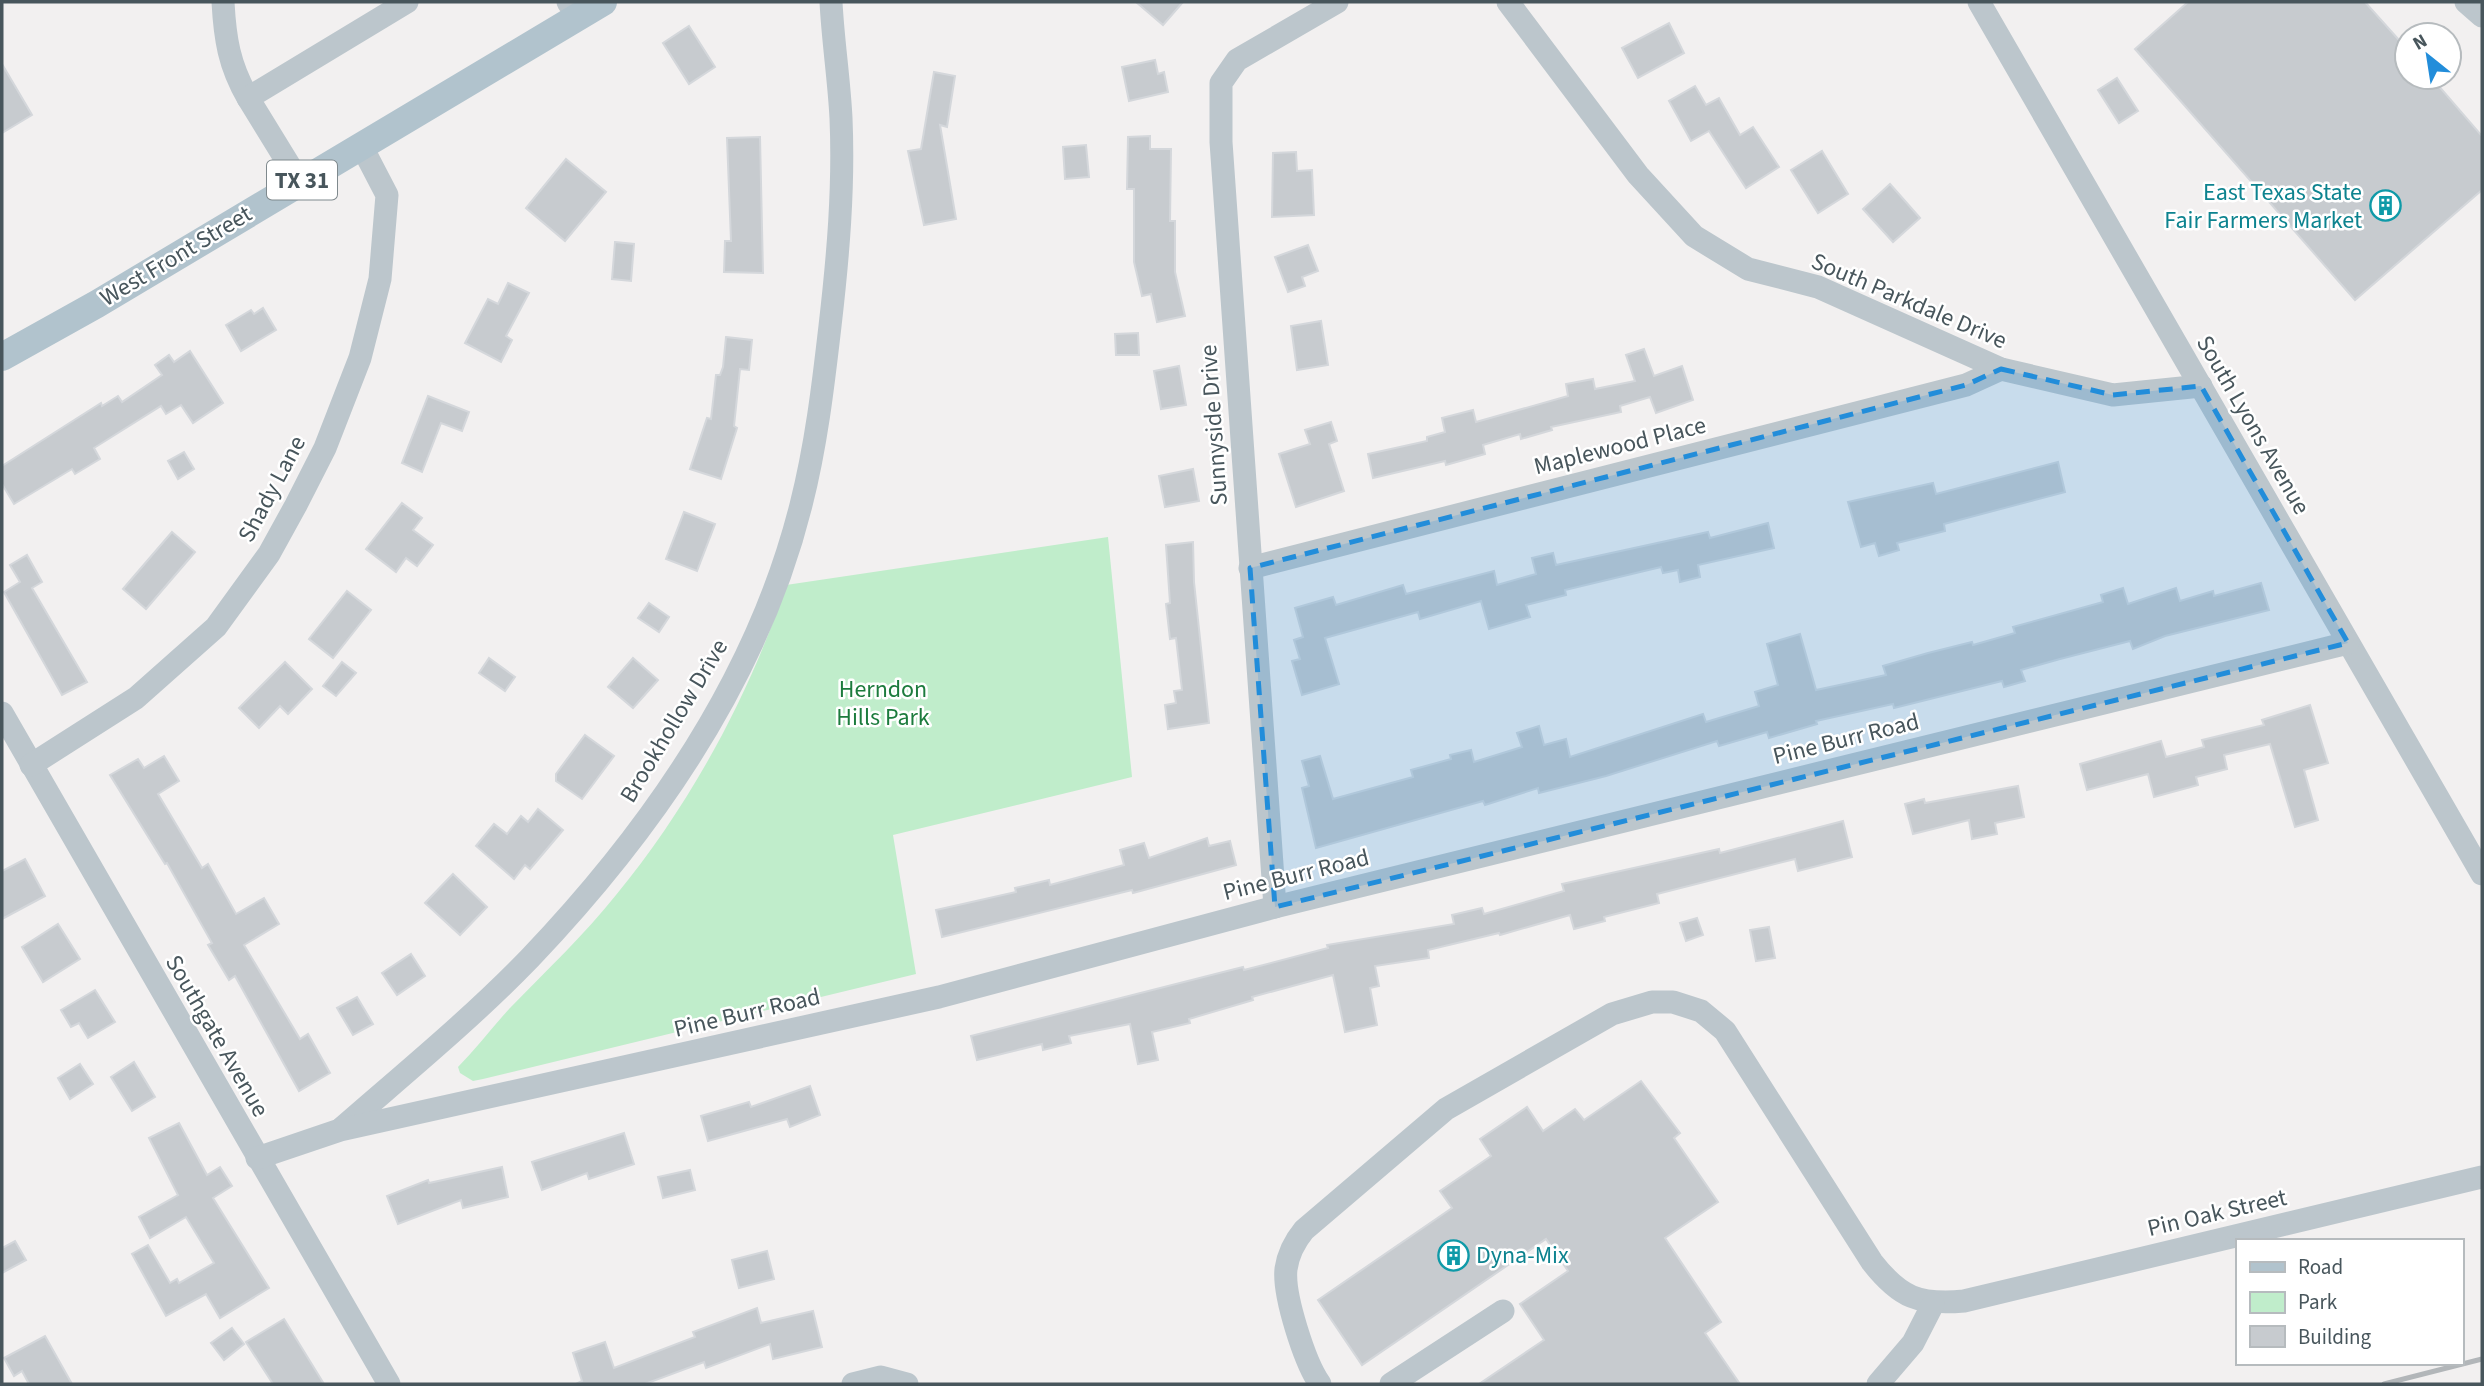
<svg xmlns="http://www.w3.org/2000/svg" width="2484" height="1386" font-family="'Source Sans 3',sans-serif">
  <style>
    .green { fill: #c0edcb }
    .building { fill: #c7cbcf; stroke: #d4d7db; stroke-width: 2 }
    .lines { fill: none; stroke-linecap: round; stroke-linejoin: round }
    .minor { stroke: #bcc6cc; stroke-width: 23 }
    .major { stroke: #b1c3cd; stroke-width: 28 }
    .rail { stroke: #b2b6b9; stroke-width: 5 }
    .marked { fill: #228dda; fill-opacity: 0.2; stroke: #228dda; stroke-width: 5; stroke-dasharray: 14 9; stroke-linejoin: round }
    .labels { text-anchor: middle; dominant-baseline: central; stroke-width: 5; stroke-linejoin: round; paint-order: stroke }
    .shield { fill: #fff; stroke: #7f898d; stroke-width: 2 }
    .shield-label { font-size: 23px; font-weight: bold; fill: #48565c }
    .culture-label { font-size: 24px; fill: #0d838f; stroke: #fff; text-anchor: end }
    .street-label { font-size: 24px; fill: #48565c; stroke: #fff }
    .park-label { font-size: 24px; fill: #1c7b3d; stroke: #fff }
  </style>
  <rect width="100%" height="100%" fill="#f2f0f0"/>
  <path class="green" d="M1108 537 1132 777 893 835 916 974 483 1079 473 1081 460 1073 458 1067C477 1048 493 1026 511 1007 547 970 584 935 616 895 690 805 750 695 786 585Z"/>
  <g class="building">
    <polygon points="1136,2 1183,2 1163,25"/>
    <polygon points="2188,2 2365,2 2407,49 2407,77 2431,77 2482,136 2482,190 2355,300 2135,49"/>
    <polygon points="1669,23 1684,53 1638,78 1622,48"/>
    <polygon points="689,26 715,67 689,84 663,43"/>
    <polygon points="1155,60 1158,74 1164,72 1168,92 1129,101 1122,67"/>
    <polygon points="2,64 32,115 2,133"/>
    <polygon points="934,72 955,76 947,127 940,125 956,219 924,225 908,151 921,149"/>
    <polygon points="2117,78 2138,111 2119,123 2098,90"/>
    <polygon points="1695,86 1706,105 1719,98 1740,135 1753,127 1779,167 1746,188 1709,131 1691,141 1669,101"/>
    <polygon points="1150,136 1150,149 1171,149 1170,221 1175,221 1175,272 1185,316 1157,322 1151,294 1142,296 1134,262 1134,189 1127,189 1128,137"/>
    <polygon points="760,137 763,273 724,272 725,241 731,241 727,138"/>
    <polygon points="1086,145 1089,177 1065,179 1063,147"/>
    <polygon points="1822,151 1848,194 1818,213 1791,170"/>
    <polygon points="1296,152 1297,171 1312,170 1314,215 1272,217 1273,153"/>
    <polygon points="566,159 606,192 565,241 526,208"/>
    <polygon points="1890,184 1920,218 1893,242 1863,209"/>
    <polygon points="615,242 634,244 631,281 612,279"/>
    <polygon points="1308,245 1318,271 1302,277 1305,286 1288,292 1275,257"/>
    <polygon points="508,283 529,293 506,336 512,340 501,362 465,343 488,299 498,304"/>
    <polygon points="263,308 276,330 241,351 226,325 251,310 254,314"/>
    <polygon points="1321,321 1328,365 1297,370 1291,326"/>
    <polygon points="1138,333 1139,355 1116,355 1115,334"/>
    <polygon points="726,337 752,340 749,370 740,369 734,426 737,428 721,479 690,469 707,418 711,419 716,375 720,375 723,367"/>
    <polygon points="1644,349 1654,376 1682,366 1693,400 1656,413 1650,397 1620,406 1621,412 1551,427 1552,430 1521,439 1520,434 1483,445 1485,454 1446,465 1445,461 1373,478 1368,454 1427,441 1427,437 1445,432 1442,418 1473,410 1476,422 1568,396 1566,384 1593,379 1595,389 1635,381 1626,355"/>
    <polygon points="190,351 223,403 193,423 181,405 166,414 161,406 94,448 100,459 75,474 72,469 14,504 2,484 2,466 101,403 102,406 118,396 122,402 162,375 155,365 169,355 174,362"/>
    <polygon points="1179,366 1186,405 1161,409 1154,371"/>
    <polygon points="428,396 469,412 462,431 441,423 422,472 402,463"/>
    <polygon points="1331,422 1337,441 1329,444 1344,491 1296,507 1279,454 1310,444 1305,430"/>
    <polygon points="184,452 194,469 178,479 168,461"/>
    <polygon points="2058,462 2065,492 1944,524 1945,531 1897,543 1899,550 1879,556 1875,543 1861,547 1848,502 1933,483 1936,494"/>
    <polygon points="1193,469 1199,501 1165,507 1159,476"/>
    <polygon points="402,503 422,518 413,530 433,545 417,566 406,558 396,572 366,549"/>
    <polygon points="684,512 715,524 697,571 666,559"/>
    <polygon points="1768,523 1774,548 1698,565 1700,577 1680,582 1678,570 1663,573 1661,567 1565,590 1566,595 1526,605 1530,617 1489,629 1481,601 1420,619 1418,612 1325,638 1339,684 1302,695 1292,661 1300,659 1294,640 1303,637 1295,608 1333,597 1336,605 1403,585 1406,594 1494,571 1497,585 1536,574 1532,558 1553,553 1556,565 1708,532 1710,538"/>
    <polygon points="172,532 195,552 146,609 123,589"/>
    <polygon points="1193,542 1194,582 1209,723 1168,729 1165,705 1176,703 1174,691 1182,690 1176,638 1170,639 1166,604 1170,603 1166,545"/>
    <polygon points="27,555 42,582 32,588 87,682 62,695 4,592 20,582 10,565"/>
    <polygon points="2261,583 2269,610 2165,636 2133,649 2130,641 2060,659 2021,670 2025,681 2004,687 2002,681 1894,708 1893,704 1816,721 1817,724 1769,738 1767,732 1719,746 1717,741 1606,776 1539,793 1538,788 1485,805 1483,801 1316,848 1302,788 1309,786 1302,761 1320,756 1333,799 1413,777 1411,770 1451,759 1450,755 1471,750 1474,762 1522,747 1517,733 1539,726 1544,745 1566,739 1570,757 1703,714 1706,722 1759,706 1755,692 1778,685 1767,644 1800,634 1816,690 1886,675 1883,666 1928,653 1972,642 1973,645 2015,633 2013,627 2103,602 2101,595 2123,588 2128,604 2176,588 2180,601 2213,591 2214,596"/>
    <polygon points="347,591 371,610 333,658 309,639"/>
    <polygon points="649,603 669,617 659,632 638,618"/>
    <polygon points="489,658 515,677 505,691 479,673"/>
    <polygon points="633,658 658,680 633,708 608,687"/>
    <polygon points="285,662 312,689 288,714 280,706 259,728 239,708"/>
    <polygon points="342,662 356,673 336,696 323,686"/>
    <polygon points="2310,705 2328,763 2304,770 2318,820 2295,827 2270,744 2224,755 2227,769 2196,777 2198,785 2154,797 2148,774 2087,790 2080,764 2161,741 2166,757 2204,747 2202,740 2264,725 2262,720"/>
    <polygon points="585,735 614,756 582,799 556,781 556,774"/>
    <polygon points="164,756 179,781 158,794 202,868 208,864 236,914 264,898 279,924 244,945 300,1039 308,1034 330,1073 299,1091 235,976 229,980 208,945 212,943 167,863 165,864 110,775 138,759 144,768"/>
    <polygon points="2018,786 2024,817 1995,823 1997,834 1972,839 1969,820 1913,834 1905,804 1924,799 1925,803"/>
    <polygon points="538,809 563,830 530,869 525,865 514,879 476,846 494,824 507,834 521,816 528,822"/>
    <polygon points="1843,821 1852,857 1798,871 1795,859 1657,894 1659,903 1604,917 1605,921 1574,929 1570,915 1500,935 1499,933 1428,950 1429,958 1375,966 1379,986 1370,988 1377,1025 1345,1032 1333,975 1252,997 1253,1000 1189,1019 1190,1023 1152,1032 1158,1060 1138,1064 1130,1024 1069,1036 1071,1043 1043,1050 1042,1044 977,1060 971,1036 1243,967 1244,970 1328,948 1327,945 1454,924 1452,915 1482,908 1484,914 1564,891 1562,884 1719,849 1720,853"/>
    <polygon points="1207,838 1209,846 1230,841 1236,865 1133,893 1132,890 942,937 936,910 1016,892 1015,888 1049,880 1050,885 1124,865 1120,850 1144,843 1149,858"/>
    <polygon points="25,859 45,896 2,919 2,871"/>
    <polygon points="453,874 487,907 460,935 425,903"/>
    <polygon points="1697,918 1703,935 1686,941 1680,923"/>
    <polygon points="58,924 80,959 43,982 22,947"/>
    <polygon points="1769,927 1775,958 1756,961 1750,930"/>
    <polygon points="411,954 425,976 397,995 382,973"/>
    <polygon points="95,990 115,1022 88,1038 79,1023 71,1027 61,1010"/>
    <polygon points="357,997 373,1024 353,1035 337,1008"/>
    <polygon points="134,1062 155,1097 132,1111 111,1077"/>
    <polygon points="80,1064 93,1084 70,1099 58,1078"/>
    <polygon points="1641,1081 1680,1133 1674,1138 1718,1202 1665,1238 1721,1322 1705,1333 1740,1384 1479,1384 1544,1340 1520,1304 1568,1271 1546,1239 1362,1365 1318,1300 1452,1208 1440,1191 1491,1156 1480,1139 1527,1107 1543,1131 1575,1109 1584,1120"/>
    <polygon points="810,1086 820,1115 790,1127 787,1119 708,1141 701,1116 749,1102 751,1107"/>
    <polygon points="179,1123 207,1175 220,1167 232,1186 213,1198 269,1288 220,1318 206,1294 166,1316 132,1254 148,1245 170,1283 177,1279 179,1283 214,1263 186,1217 150,1238 139,1217 178,1195 149,1138"/>
    <polygon points="624,1133 634,1164 589,1179 587,1173 542,1190 532,1162"/>
    <polygon points="502,1167 508,1197 463,1208 461,1200 398,1224 387,1196 428,1180 429,1183"/>
    <polygon points="690,1170 695,1190 663,1198 658,1177"/>
    <polygon points="15,1241 26,1260 2,1273 2,1248"/>
    <polygon points="767,1251 774,1279 739,1288 732,1260"/>
    <polygon points="757,1308 761,1323 813,1311 822,1347 773,1359 770,1344 706,1368 704,1362 645,1384 576,1384 582,1381 573,1353 605,1342 614,1368 695,1337 693,1332"/>
    <polygon points="284,1319 324,1384 273,1384 246,1342"/>
    <polygon points="232,1328 244,1344 224,1360 211,1343"/>
    <polygon points="45,1336 72,1384 29,1384 22,1371 14,1376 4,1358"/>
  </g>
  <g class="lines">
    <g class="minor">
      <path d="M223 2C225 39 229 65 248 98"/>
      <polyline points="568,2 578,17"/>
      <polyline points="1508,2 1638,175 1694,236 1748,269 1818,287 2001,369 2113,395 2201,386"/>
      <polyline points="1979,2 2482,874"/>
      <polyline points="2466,2 2482,16"/>
      <polyline points="299,181 248,98 407,2"/>
      <polyline points="1250,568 1966,385 2001,369"/>
      <polyline points="2,713 389,1384"/>
      <polyline points="31,765 136,698 216,627 269,554 296,505 325,448 360,358 380,279 387,195 361,145"/>
      <polyline points="1275,907 1221,142 1221,83 1237,60 1337,2"/>
      <path d="M342 1128C405 1073 471 1019 530 958 651 831 758 677 801 505 816 446 823 387 830 326 838 257 844 188 841 118 839 79 833 41 831 2"/>
      <polyline points="257,1158 340,1130 939,997 1275,907 2348,643"/>
      <polyline points="853,1384 881,1377 907,1384"/>
      <path d="M1320 1384C1305 1363 1283 1295 1286 1269 1288 1255 1295 1241 1304 1230L1446 1109 1612 1014 1652 1002H1673L1701 1011 1725 1031 1872 1262C1900 1298 1919 1305 1964 1301L2482 1177"/>
      <polyline points="1391,1384 1503,1311"/>
      <polyline points="1878,1384 1913,1343 1933,1304"/>
    </g>
    <polyline class="major" points="2,357 97,304 603,2"/>
    <polyline class="rail" points="2384,1384 2482,1359"/>
  </g>
  <path class="marked" d="M2001 369 2113 395 2201 386 2348 643 1275 907 1250 568 1966 385Z"/>
  <defs>
    <symbol id="building-ring" viewBox="-11 -11 22 22"><circle r="9.5" fill="#fff" stroke="#0f9aa8" stroke-width="1.5"/><path d="M-4-6H4V6H1V3H-1V6H-4ZM-2.5-4.3h1.7v1.8h-1.7ZM.8-4.3h1.7v1.8H.8ZM-2.5-1h1.7V.8h-1.7ZM.8-1h1.7V.8H.8Z" fill="#0f9aa8"/></symbol>
  </defs>
  <g fill-rule="evenodd">
    <use href="#building-ring" x="2368" y="188" width="35" height="35"/>
    <use href="#building-ring" x="1436" y="1238" width="35" height="35"/>
  </g>
  <g class="labels">
    <rect class="shield" x="267" y="160.5" width="70" height="39" rx="5"/>
    <g class="shield-label">
      <text x="302" y="180">TX 31</text>
    </g>
    <g class="culture-label">
      <text x="2362" y="192">East Texas State<tspan x="2362" dy="28">Fair Farmers Market</tspan></text>
      <text x="1476" y="1255" text-anchor="start">Dyna-Mix</text>
    </g>
    <g class="street-label">
      <text transform="translate(176 256) rotate(-31)">West Front Street</text>
      <text transform="translate(1909 301) rotate(23)">South Parkdale Drive</text>
      <text transform="translate(1214 425) rotate(-94)">Sunnyside Drive</text>
      <text transform="translate(2253 425) rotate(60)">South Lyons Avenue</text>
      <text transform="translate(1620 446) rotate(-14)">Maplewood Place</text>
      <text transform="translate(272 489) rotate(-62)">Shady Lane</text>
      <text transform="translate(674 721) rotate(-59)">Brookhollow Drive</text>
      <text transform="translate(1846 739) rotate(-14)">Pine Burr Road</text>
      <text transform="translate(1296 875) rotate(-14)">Pine Burr Road</text>
      <text transform="translate(747 1013) rotate(-13)">Pine Burr Road</text>
      <text transform="translate(217 1036) rotate(60)">Southgate Avenue</text>
      <text transform="translate(2217 1213) rotate(-13)">Pin Oak Street</text>
    </g>
    <g class="park-label">
      <text x="883" y="689">Herndon<tspan x="883" dy="28">Hills Park</tspan></text>
    </g>
  </g>
  <rect width="2484" height="1386" fill="none" stroke="#48565c" stroke-width="7"/>
  <rect x="2236" y="1239" width="228" height="126" fill="#ffffff" stroke="#b6bbbe" stroke-width="2"/>
  <rect x="2250" y="1262" width="35" height="10" fill="#b1c3cd" stroke="#b6bbbe" stroke-width="2"/>
  <text x="2298" y="1274" font-size="21" fill="#48565c">Road</text>
  <rect x="2250" y="1292" width="35" height="21" fill="#c0edcb" stroke="#b6bbbe" stroke-width="2"/>
  <text x="2298" y="1309" font-size="21" fill="#48565c">Park</text>
  <rect x="2250" y="1326" width="35" height="21" fill="#c7cbcf" stroke="#b6bbbe" stroke-width="2"/>
  <text x="2298" y="1344" font-size="21" fill="#48565c">Building</text>
  <g transform="translate(2428 56) rotate(330)"><circle r="33" fill="#ffffff" stroke="#b6bbbe" stroke-width="2"/>
  <path d="M0-5L12 26L0 18L-12 26Z" fill="#228dda"/>
  <text y="-10" font-size="19" font-weight="bold" text-anchor="middle" fill="#48565c">N</text>
  </g>
</svg>
